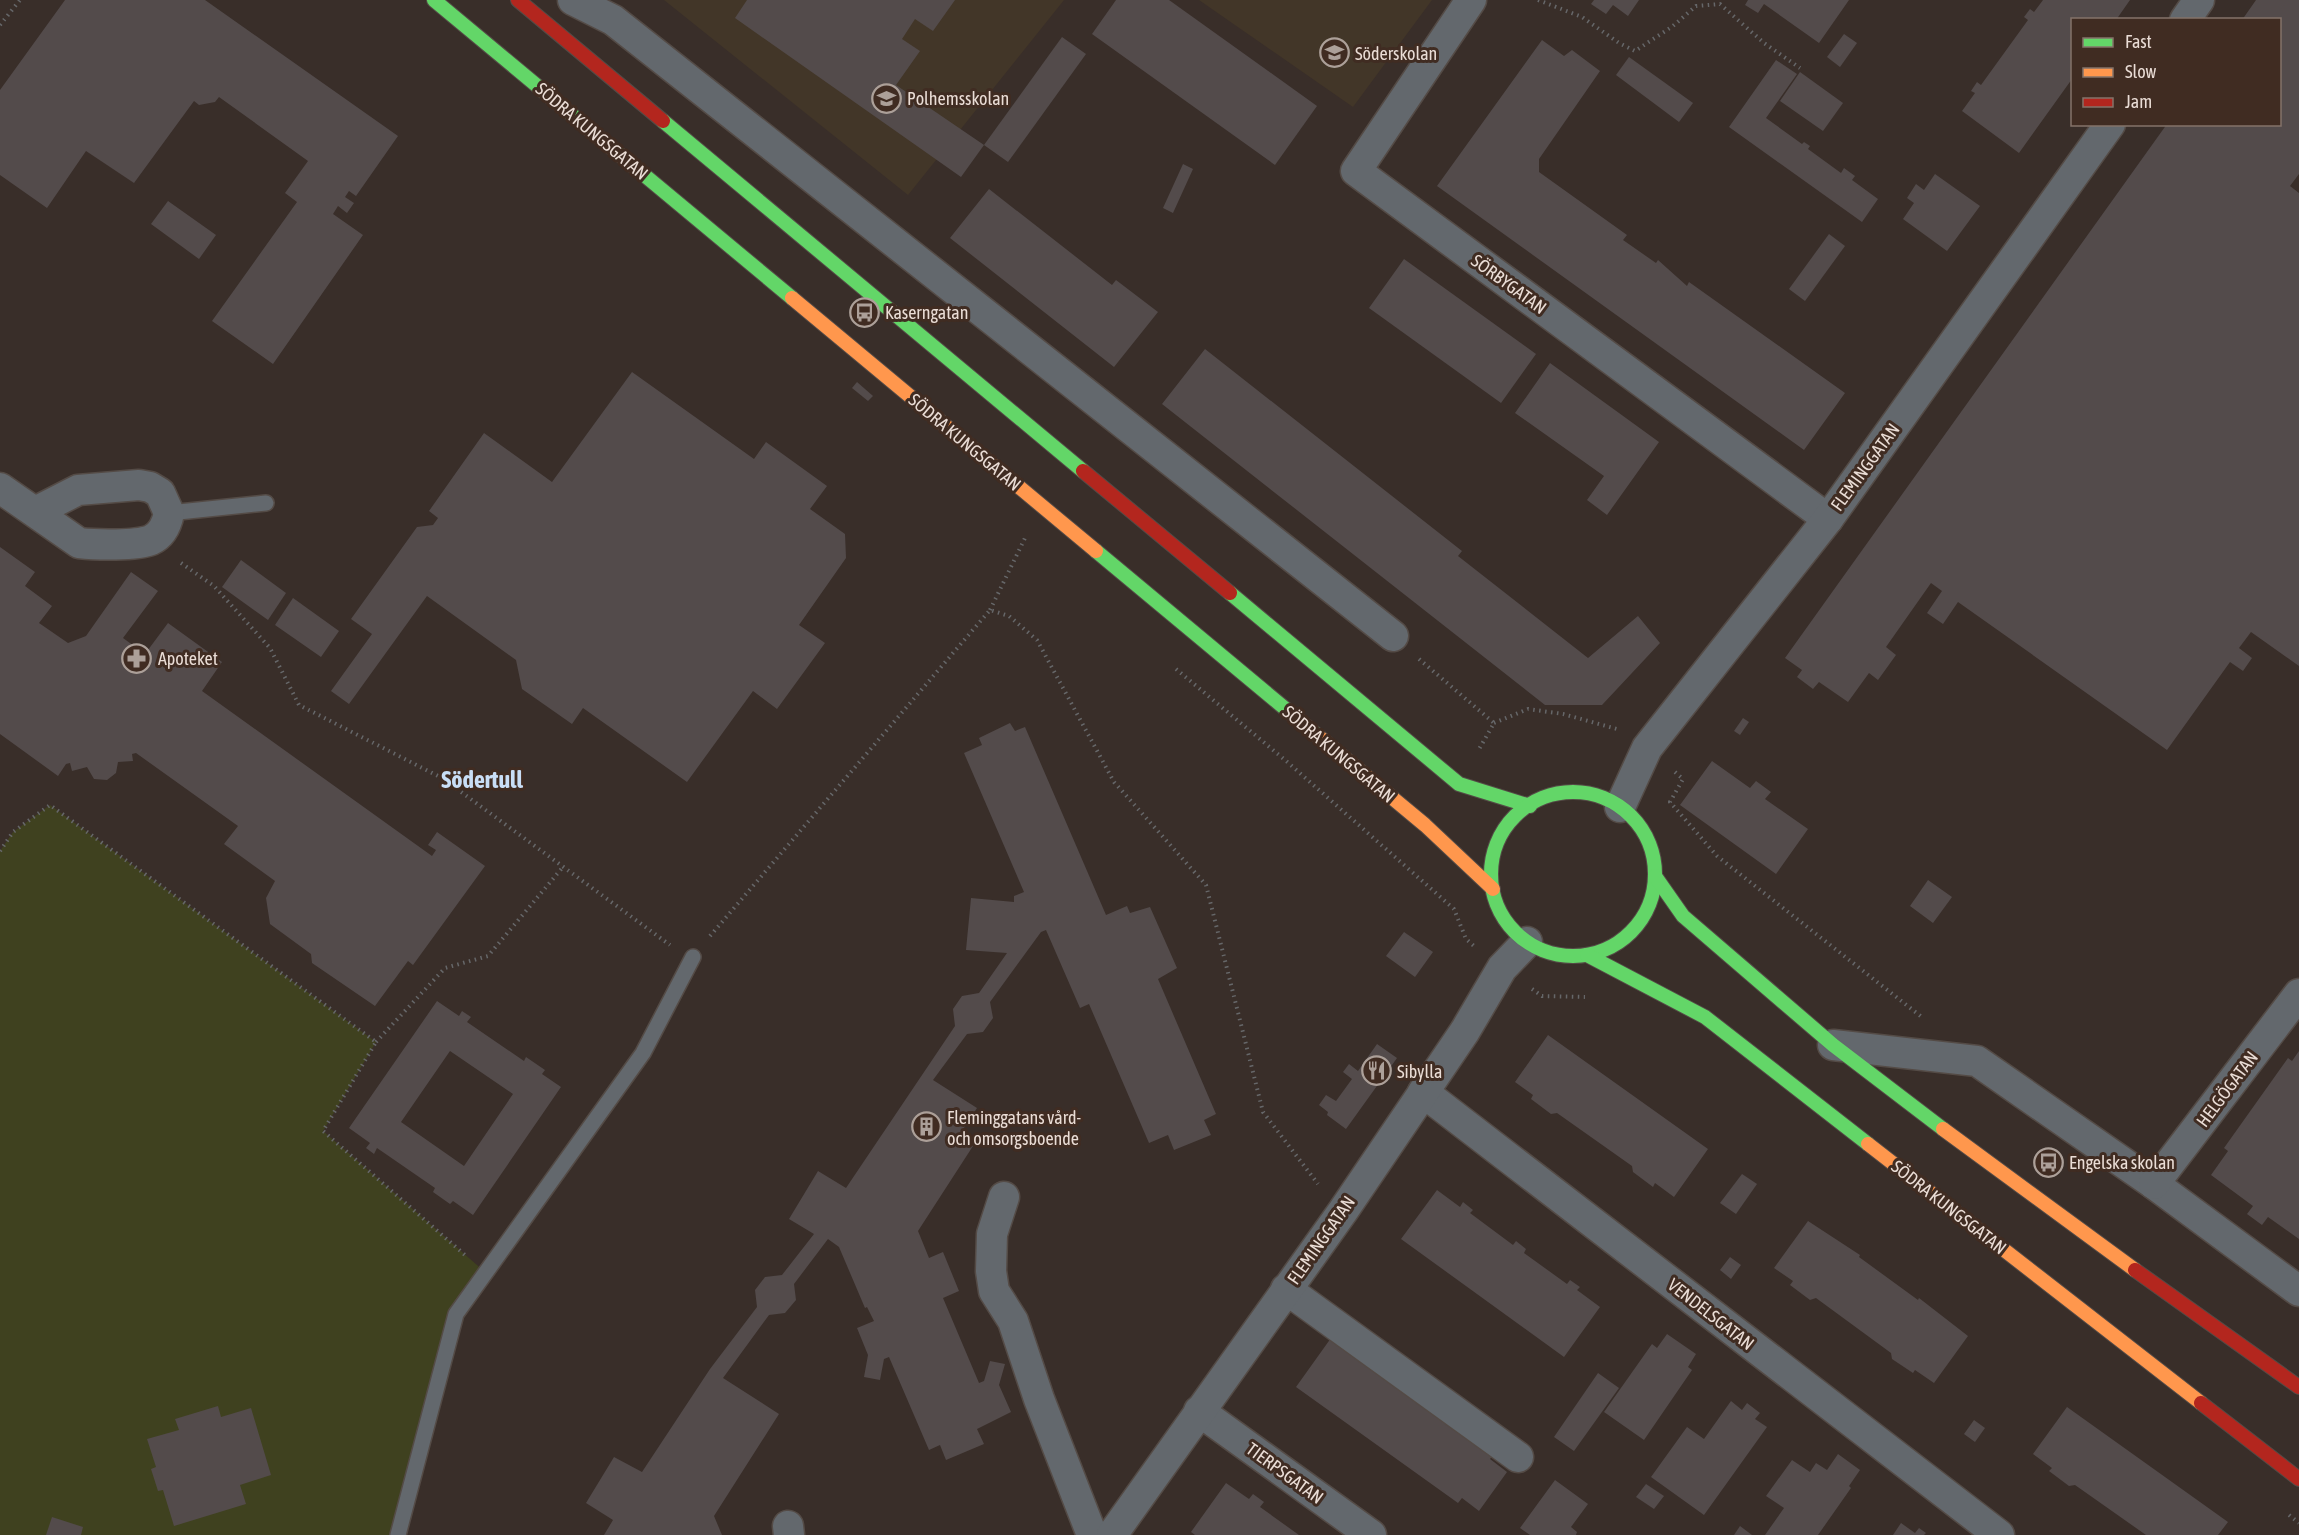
<svg xmlns="http://www.w3.org/2000/svg" width="2299" height="1535" font-family="'Asap Condensed',sans-serif">
  <style>
    .education { fill: #423628 }
    .green { fill: #3f411f }
    .building { fill: #534b4b; fill-rule: evenodd }
    .lines { fill: none; stroke-linecap: round; stroke-linejoin: round }
    .lane-casing { stroke: #544b46; stroke-width: 18 }
    .street-casing { stroke: #544b46; stroke-width: 33 }
    .fast-casing { stroke: #544b46; stroke-width: 16 }
    .slow-casing { stroke: #544b46; stroke-width: 16 }
    .jam-casing { stroke: #544b46; stroke-width: 16 }
    .path { stroke: #666769; stroke-width: 4; stroke-dasharray: 1.5 4.5; stroke-linecap: butt }
    .lane { stroke: #63686d; stroke-width: 15 }
    .street { stroke: #63686d; stroke-width: 30 }
    .fast { stroke: #63d668; stroke-width: 14 }
    .slow { stroke: #ff974d; stroke-width: 14 }
    .jam { stroke: #b3261e; stroke-width: 14 }
    .labels { text-anchor: middle; dominant-baseline: central; stroke-width: 6; stroke-linejoin: round; paint-order: stroke }
    .poi-label { font-size: 18px; fill: #eaddd6; stroke: #402c22; text-anchor: start }
    .street-label { font-size: 18px; fill: #eaddd6; stroke: #402c22 }
    .district-label { font-size: 24px; font-weight: bold; fill: #c9def6; stroke: #402c22 }
  </style>
  <rect width="100%" height="100%" fill="#392e29"/>
  <g class="education">
    <polygon points="664,0 1064,0 908,195"/>
    <polygon points="1199,0 1432,0 1353,107"/>
  </g>
  <polygon class="green" points="50,805 376,1042 323,1131 485,1272 456,1314 398,1535 0,1535 0,851 13,832"/>
  <g class="building">
    <polygon points="65,0 205,0 398,136 356,196 349,191 345,197 354,203 347,213 338,206 333,214 363,235 273,364 212,321 297,202 285,193 308,161 219,97 215,102 199,105 194,101 134,183 86,151 47,208 0,175 0,90"/>
    <polygon points="747,0 955,0 933,31 915,19 902,39 920,51 896,85 984,145 961,177 735,18"/>
    <polygon points="1116,0 1169,0 1317,106 1275,165 1092,34"/>
    <polygon points="1594,0 1639,0 1628,16 1613,5 1606,14 1591,4"/>
    <polygon points="1748,0 1849,0 1819,43 1764,4 1758,13 1745,5"/>
    <polygon points="2043,0 2130,0 2116,20 2072,20 2072,79 2019,153 1962,111 1975,93 1971,91 1977,82 1981,85 2028,20 2024,17 2030,9 2034,12"/>
    <polygon points="2256,0 2299,0 2299,174 2290,186 2299,193 2299,666 2251,632 2239,648 2252,658 2243,671 2230,662 2167,750 1958,602 1943,624 1927,613 1942,591 1931,583 1886,647 1896,655 1878,680 1869,673 1848,702 1819,682 1813,689 1797,677 1802,670 1785,658 2167,124 2280,124 2280,20 2242,20"/>
    <polygon points="1844,34 1857,43 1840,67 1827,57"/>
    <polygon points="1062,37 1086,54 1008,162 984,145"/>
    <polygon points="1542,40 1564,56 1572,50 1600,71 1539,159 1539,172 1627,235 1623,240 1656,263 1658,260 1687,286 1689,282 1845,393 1804,450 1437,186"/>
    <polygon points="1629,57 1693,103 1679,122 1616,75"/>
    <polygon points="1776,60 1797,74 1766,118 1802,144 1804,142 1810,146 1808,149 1841,173 1844,168 1855,176 1852,180 1878,199 1862,222 1729,127"/>
    <polygon points="1800,72 1843,103 1823,131 1780,101"/>
    <polygon points="1183,164 1193,169 1173,213 1163,208"/>
    <polygon points="1935,174 1980,206 1947,251 1903,219 1914,203 1907,198 1916,184 1924,190"/>
    <polygon points="989,189 1112,285 1116,280 1158,312 1114,367 950,238"/>
    <polygon points="168,201 216,235 199,259 151,224"/>
    <polygon points="1829,234 1845,246 1805,301 1789,289"/>
    <polygon points="1404,259 1536,354 1501,403 1369,308"/>
    <polygon points="1205,349 1462,551 1458,556 1588,658 1638,616 1660,643 1602,705 1545,705 1162,404"/>
    <polygon points="1550,363 1659,442 1607,515 1587,500 1604,476 1515,413"/>
    <polygon points="632,372 754,459 766,442 827,486 810,509 845,534 846,558 799,625 825,643 777,709 753,691 687,782 583,708 572,724 522,689 516,660 427,596 349,704 331,691 372,634 351,619 417,527 433,525 438,518 429,511 484,433 552,482"/>
    <polygon points="857,382 873,396 868,401 852,388"/>
    <polygon points="0,547 35,572 25,586 52,606 39,623 68,643 86,636 131,572 158,591 123,638 145,654 168,623 222,662 202,691 432,856 436,850 428,845 437,832 485,866 413,965 408,961 375,1006 312,963 311,954 270,924 266,898 275,881 224,844 238,826 136,753 132,754 133,761 118,762 116,773 107,780 94,779 87,767 72,771 70,763 66,764 58,776 0,734"/>
    <polygon points="241,560 286,593 268,620 222,587"/>
    <polygon points="293,598 339,631 321,657 275,625"/>
    <polygon points="1743,718 1749,722 1740,735 1734,731"/>
    <polygon points="1010,723 1015,731 1025,727 1106,915 1127,906 1130,913 1150,907 1177,968 1158,979 1216,1114 1204,1120 1211,1135 1174,1150 1168,1135 1149,1143 1089,1004 1080,1008 1046,930 1041,932 990,1002 993,1018 983,1032 967,1034 933,1080 977,1108 958,1137 973,1146 918,1231 929,1258 943,1252 959,1291 943,1298 979,1383 984,1381 990,1361 1005,1364 999,1385 1011,1412 977,1429 984,1444 946,1460 940,1445 929,1450 889,1357 884,1359 880,1380 864,1377 868,1355 857,1328 874,1321 867,1307 865,1308 839,1247 828,1239 794,1284 796,1300 785,1313 769,1315 723,1378 779,1414 714,1516 722,1535 604,1535 613,1520 586,1503 614,1457 642,1472 710,1369 757,1307 755,1290 765,1277 782,1275 814,1234 789,1219 818,1171 846,1188 955,1026 953,1009 962,996 979,993 1007,953 966,950 971,898 1014,902 1014,896 1024,892 964,753 982,745 979,738"/>
    <polygon points="1712,761 1750,788 1756,781 1771,792 1765,799 1808,829 1776,874 1680,805"/>
    <polygon points="1928,880 1952,897 1933,923 1910,906"/>
    <polygon points="1404,932 1433,952 1415,977 1386,956"/>
    <path d="M437 1001 459 1016 462 1011 471 1017 467 1022 524 1061 526 1057 545 1070 542 1074 561 1087 473 1215 453 1201 450 1204 433 1192 435 1188 377 1148 374 1154 366 1148 370 1143 349 1128ZM450 1051 513 1094 464 1166 401 1122Z"/>
    <polygon points="1548,1035 1708,1149 1674,1197 1655,1183 1653,1187 1633,1172 1632,1166 1557,1113 1551,1114 1531,1099 1533,1095 1515,1082"/>
    <polygon points="1377,1044 1397,1058 1346,1129 1327,1115 1328,1112 1319,1105 1326,1095 1336,1101 1352,1079 1343,1072 1349,1064 1358,1071"/>
    <polygon points="2299,1051 2299,1239 2268,1217 2262,1225 2247,1214 2253,1206 2211,1175 2228,1151 2224,1148 2288,1058 2292,1061"/>
    <polygon points="1742,1174 1757,1184 1736,1214 1720,1203"/>
    <polygon points="1437,1190 1460,1207 1463,1202 1473,1210 1470,1213 1513,1245 1516,1241 1526,1249 1524,1253 1567,1284 1570,1280 1580,1287 1577,1290 1600,1307 1564,1357 1401,1239"/>
    <polygon points="1808,1221 1860,1255 1859,1257 1918,1300 1919,1298 1968,1336 1934,1383 1915,1370 1913,1373 1892,1359 1891,1353 1816,1298 1810,1300 1790,1285 1793,1281 1774,1268"/>
    <polygon points="1730,1257 1741,1265 1731,1279 1720,1270"/>
    <polygon points="1667,1334 1696,1354 1688,1367 1692,1370 1644,1440 1604,1412 1652,1344 1657,1348"/>
    <polygon points="1331,1338 1494,1454 1490,1459 1507,1472 1479,1511 1462,1498 1458,1503 1296,1387"/>
    <polygon points="1598,1373 1619,1388 1574,1451 1554,1437"/>
    <polygon points="1731,1401 1742,1410 1747,1403 1760,1413 1755,1419 1767,1427 1704,1515 1651,1477 1687,1427 1704,1439"/>
    <polygon points="218,1406 221,1417 251,1408 271,1475 240,1485 246,1504 174,1526 163,1490 158,1491 151,1469 156,1467 147,1439 179,1430 175,1419"/>
    <polygon points="2067,1407 2228,1522 2218,1535 2146,1535 2075,1485 2069,1486 2049,1471 2052,1468 2033,1454"/>
    <polygon points="1974,1420 1985,1428 1975,1442 1964,1434"/>
    <polygon points="1838,1454 1860,1470 1849,1486 1851,1488 1818,1535 1765,1535 1784,1508 1766,1496 1792,1460 1810,1472 1816,1463 1827,1470"/>
    <polygon points="1555,1480 1588,1504 1571,1527 1577,1532 1576,1535 1530,1535 1520,1528"/>
    <polygon points="1226,1483 1249,1499 1253,1494 1264,1502 1260,1507 1299,1535 1195,1535 1191,1532"/>
    <polygon points="1646,1484 1664,1496 1654,1509 1636,1497"/>
    <polygon points="52,1517 83,1527 81,1535 46,1535"/>
    <polygon points="1901,1523 1915,1533 1919,1528 1926,1533 1924,1535 1893,1535"/>
    <polygon points="1740,1526 1752,1535 1734,1535"/>
  </g>
  <g class="lines">
    <defs>
      <g id="lane">
        <polyline points="169,513 266,503"/>
        <polyline points="398,1535 456,1314 643,1053 693,957"/>
      </g>
      <g id="street">
        <polyline points="573,0 613,20 1393,636"/>
        <polyline points="1471,0 1356,171 1828,519"/>
        <polyline points="2185,20 2199,0"/>
        <path d="M0 488 79 543C96 545 136 546 151 540 162 535 167 523 169 513L160 493 150 487 139 485 78 490 35 512"/>
        <polyline points="1620,807 1647,748 1828,519 2110,124"/>
        <polyline points="1833,1045 1977,1061 2154,1184 2299,1291"/>
        <polyline points="1423,1092 1999,1535"/>
        <polyline points="2154,1184 2299,994"/>
        <polyline points="1004,1197 992,1234 991,1271 994,1291 1013,1321 1039,1399 1092,1535"/>
        <polyline points="1286,1289 1518,1457"/>
        <polyline points="1199,1411 1371,1535"/>
        <polyline points="788,1526 789,1535"/>
        <polyline points="1112,1535 1343,1211 1465,1031 1502,968 1527,942"/>
      </g>
      <g id="fast">
        <polyline points="434,0 792,298"/>
        <polyline points="663,121 1083,471"/>
        <polyline points="1096,551 1318,736"/>
        <polyline points="1230,593 1459,784 1530,806"/>
        <circle cx="1573" cy="874" r="82"/>
        <polyline points="1655,876 1683,916 1833,1045 1943,1129"/>
        <polyline points="1587,955 1705,1017 1868,1144"/>
      </g>
      <g id="slow">
        <polyline points="792,298 1096,551"/>
        <polyline points="1318,736 1425,825 1493,889"/>
        <polyline points="1943,1129 2135,1270"/>
        <polyline points="1868,1144 2201,1403"/>
      </g>
      <g id="jam">
        <polyline points="518,0 663,121"/>
        <polyline points="1083,471 1230,593"/>
        <polyline points="2135,1270 2299,1387"/>
        <polyline points="2201,1403 2299,1479"/>
      </g>
    </defs>
    <use href="#lane" class="lane-casing"/>
    <use href="#street" class="street-casing"/>
    <use href="#fast" class="fast-casing"/>
    <use href="#slow" class="slow-casing"/>
    <use href="#jam" class="jam-casing"/>
    <g class="path">
      <polyline points="1538,0 1582,17 1619,43 1635,51 1673,26 1696,6 1720,4 1764,43 1800,68"/>
      <polyline points="0,25 20,0"/>
      <polyline points="181,563 214,586 270,648 299,705 442,778 670,945"/>
      <polyline points="990,610 1025,538"/>
      <polyline points="1419,659 1494,723 1478,751"/>
      <polyline points="1176,669 1285,760 1454,909 1466,939 1475,947"/>
      <polyline points="1494,723 1528,709 1563,714 1617,729"/>
      <polyline points="1675,772 1683,779 1670,802 1717,856 1923,1018"/>
      <polyline points="0,851 13,832 50,805 376,1042 323,1131 465,1255"/>
      <polyline points="710,936 990,610 1009,616 1037,640 1114,782 1206,885 1263,1112 1318,1184"/>
      <polyline points="1532,989 1542,996 1585,997"/>
      <polyline points="376,1042 445,968 488,956 563,867"/>
      <polyline points="2289,1515 2299,1523"/>
    </g>
    <use href="#lane" class="lane"/>
    <use href="#street" class="street"/>
    <use href="#fast" class="fast"/>
    <use href="#slow" class="slow"/>
    <use href="#jam" class="jam"/>
  </g>
  <defs>
    <symbol id="school-ring" viewBox="-11 -11 22 22"><circle r="9.5" fill="#402c22" stroke="#aca099" stroke-width="1.5"/><path d="M0-5L7-2L0 1L-7-2ZM-4 1L0 2.5L4 1V4Q0 6-4 4Z" fill="#aca099"/></symbol>
    <symbol id="bus-ring" viewBox="-11 -11 22 22"><circle r="9.5" fill="#402c22" stroke="#aca099" stroke-width="1.5"/><path d="M-5-6H5V4H4V6H2V4H-2V6H-4V4H-5ZM-3.5-4V0h7V-4ZM-3.5 1.2v1.5H-2V1.2ZM2 1.2v1.5H3.5V1.2Z" fill="#aca099"/></symbol>
    <symbol id="pharmacy-ring" viewBox="-11 -11 22 22"><circle r="9.5" fill="#402c22" stroke="#aca099" stroke-width="1.5"/><path d="M-2-6h4v4h4v4h-4v4h-4v-4h-4v-4h4Z" fill="#aca099"/></symbol>
    <symbol id="restaurant-ring" viewBox="-11 -11 22 22"><circle r="9.5" fill="#402c22" stroke="#aca099" stroke-width="1.5"/><path d="M-5-6h1v4h1v-4h1v4h1v-4h1v5L-1.5 .5V6h-2V.5L-5-1ZM5-6V6H3V1.5H1.5Q1.5-4 5-6Z" fill="#aca099"/></symbol>
    <symbol id="building-ring" viewBox="-11 -11 22 22"><circle r="9.5" fill="#402c22" stroke="#aca099" stroke-width="1.5"/><path d="M-4-6H4V6H1V3H-1V6H-4ZM-2.5-4.3h1.7v1.8h-1.7ZM.8-4.3h1.7v1.8H.8ZM-2.5-1h1.7V.8h-1.7ZM.8-1h1.7V.8H.8Z" fill="#aca099"/></symbol>
  </defs>
  <g fill-rule="evenodd">
    <use href="#school-ring" x="1318" y="36" width="33" height="33"/>
    <use href="#school-ring" x="870" y="82" width="33" height="33"/>
    <use href="#bus-ring" x="848" y="296" width="33" height="33"/>
    <use href="#pharmacy-ring" x="120" y="642" width="33" height="33"/>
    <use href="#restaurant-ring" x="1360" y="1054" width="33" height="33"/>
    <use href="#building-ring" x="910" y="1110" width="33" height="33"/>
    <use href="#bus-ring" x="2032" y="1146" width="33" height="33"/>
  </g>
  <g class="labels">
    <g class="poi-label">
      <text x="1355" y="53">Söderskolan</text>
      <text x="907" y="98">Polhemsskolan</text>
      <text x="885" y="312">Kaserngatan</text>
      <text x="158" y="658">Apoteket</text>
      <text x="1397" y="1071">Sibylla</text>
      <text x="947" y="1117">Fleminggatans vård-<tspan x="947" dy="21">och omsorgsboende</tspan></text>
      <text x="2069" y="1162">Engelska skolan</text>
    </g>
    <g class="street-label">
      <text transform="translate(592 131) rotate(40)">SÖDRA KUNGSGATAN</text>
      <text transform="translate(1509 284) rotate(36)">SÖRBYGATAN</text>
      <text transform="translate(965 442) rotate(40)">SÖDRA KUNGSGATAN</text>
      <text transform="translate(1865 467) rotate(-54)">FLEMINGGATAN</text>
      <text transform="translate(1339 754) rotate(40)">SÖDRA KUNGSGATAN</text>
      <text transform="translate(2227 1089) rotate(-53)">HELGÖGATAN</text>
      <text transform="translate(1949 1207) rotate(38)">SÖDRA KUNGSGATAN</text>
      <text transform="translate(1321 1240) rotate(-55)">FLEMINGGATAN</text>
      <text transform="translate(1711 1314) rotate(38)">VENDELSGATAN</text>
      <text transform="translate(1285 1473) rotate(36)">TIERPSGATAN</text>
    </g>
    <g class="district-label">
      <text x="482" y="779">Södertull</text>
    </g>
  </g>
  <rect x="2071" y="18" width="210" height="108" fill="#402c22" stroke="#84736a" stroke-width="1.5"/>
  <rect x="2083" y="38" width="30" height="9" fill="#63d668" stroke="#84736a" stroke-width="1.5"/>
  <text x="2125" y="48" font-size="18" fill="#eaddd6">Fast</text>
  <rect x="2083" y="68" width="30" height="9" fill="#ff974d" stroke="#84736a" stroke-width="1.5"/>
  <text x="2125" y="78" font-size="18" fill="#eaddd6">Slow</text>
  <rect x="2083" y="98" width="30" height="9" fill="#b3261e" stroke="#84736a" stroke-width="1.5"/>
  <text x="2125" y="108" font-size="18" fill="#eaddd6">Jam</text>
</svg>
